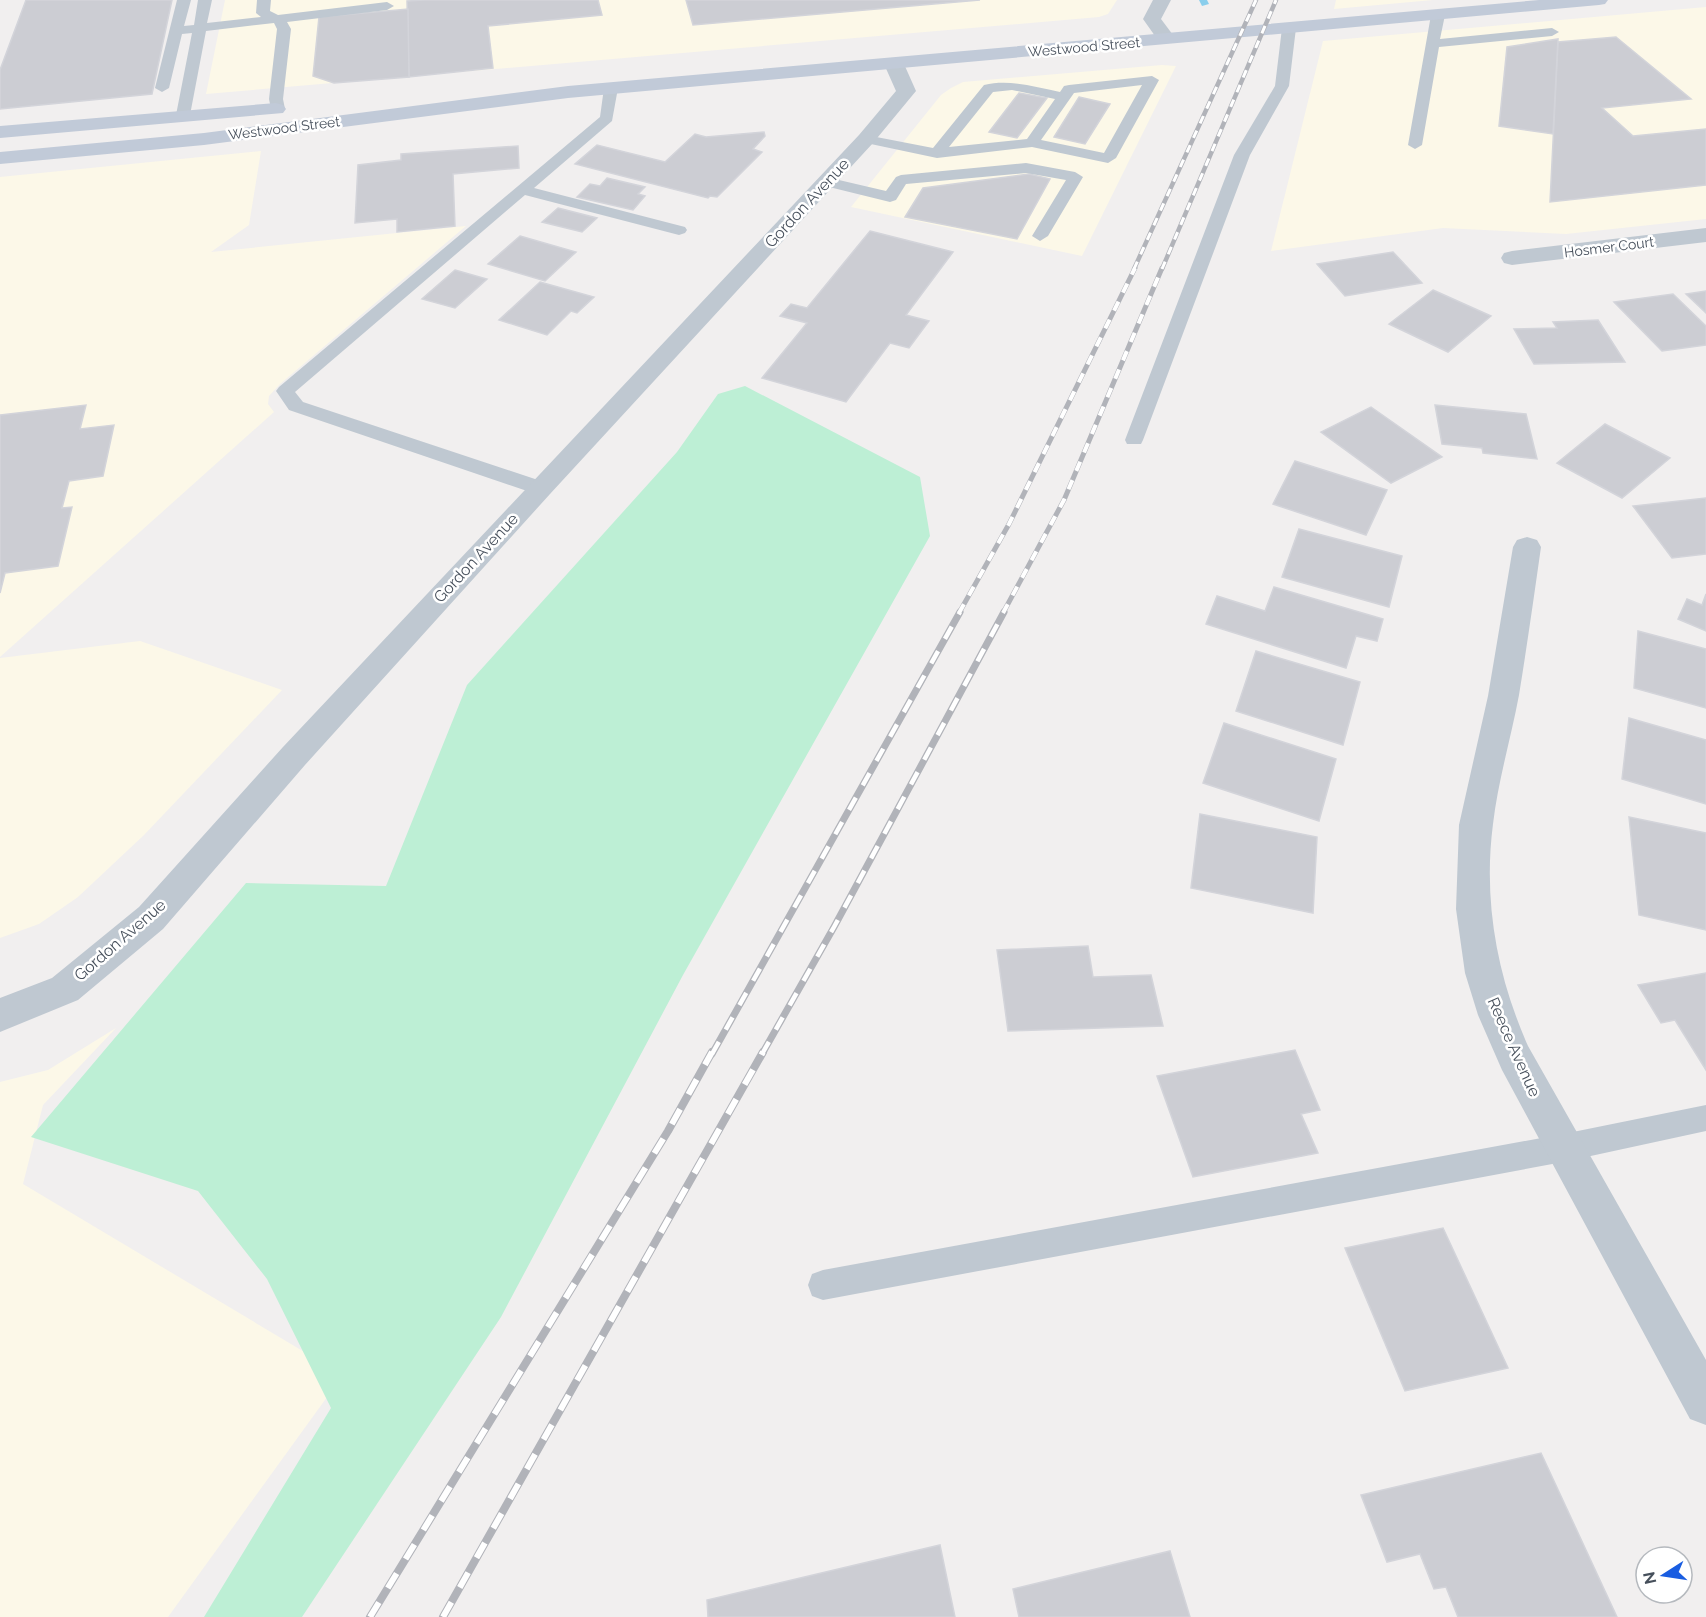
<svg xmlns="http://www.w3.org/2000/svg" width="1706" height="1617" font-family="Raleway,sans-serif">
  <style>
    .commercial { fill: #fcf8e8 }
    .green { fill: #bdefd5 }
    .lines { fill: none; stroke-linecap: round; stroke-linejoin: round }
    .stream { fill: #8aceec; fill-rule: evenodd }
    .building { fill: #cccdd3; stroke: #d3d4da; stroke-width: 1.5 }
    .service { fill: #bfc8d1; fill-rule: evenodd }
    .minor { fill: #bfc8d1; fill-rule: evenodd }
    .tertiary { fill: #bfc8d1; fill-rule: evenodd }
    .secondary { fill: #c1cad8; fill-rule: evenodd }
    .rail-far3-casing { stroke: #b1b3b9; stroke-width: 4.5 }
    .rail-far2-casing { stroke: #b1b3b9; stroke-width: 5 }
    .rail-far1-casing { stroke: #b1b3b9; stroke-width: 7 }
    .rail-casing { stroke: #b1b3b9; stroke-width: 8 }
    .rail-far3 { stroke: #fff; stroke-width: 3; stroke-dasharray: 8; stroke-linecap: butt }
    .rail-far2 { stroke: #fff; stroke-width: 4; stroke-dasharray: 10; stroke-linecap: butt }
    .rail-far1 { stroke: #fff; stroke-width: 4.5; stroke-dasharray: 14; stroke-linecap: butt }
    .rail { stroke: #fff; stroke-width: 6; stroke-dasharray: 17; stroke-linecap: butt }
    .labels { text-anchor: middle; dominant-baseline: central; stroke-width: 5; stroke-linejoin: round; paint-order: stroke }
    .far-street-label { font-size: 14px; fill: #47505c; stroke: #fff }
    .street-label { font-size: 16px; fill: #47505c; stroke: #fff }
  </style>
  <rect width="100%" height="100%" fill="#f1efef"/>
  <g class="commercial">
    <polygon points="225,0 1117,0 1108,14 1099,17 206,94"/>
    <polygon points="1336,0 1433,0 1334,9"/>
    <polygon points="1706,7 1706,219 1566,234 1443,228 1271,251 1323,41"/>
    <polygon points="1162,65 1176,66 1082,256 851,207 941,95 951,88 963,82"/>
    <polygon points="261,151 249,225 211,252 466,226 280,384 269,396 268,404 274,412 0,657 0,177"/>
    <polygon points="140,641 282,690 144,835 78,897 39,924 0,938 0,658"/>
    <polygon points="116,1028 43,1105 23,1184 343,1375 168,1617 0,1617 0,1082 48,1070"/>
  </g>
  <polygon class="green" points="745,386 920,477 930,536 683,975 501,1317 302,1617 204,1617 331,1408 267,1279 198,1191 31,1137 246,883 386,886 467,685 677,452 718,394"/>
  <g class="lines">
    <polygon class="stream" points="1199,0 1207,0 1209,4 1202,6"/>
  </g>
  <g class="building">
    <polygon points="26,0 172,0 152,94 0,109 0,70"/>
    <polygon points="424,0 598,0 602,15 488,26 493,68 409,77 407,1"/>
    <polygon points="686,0 980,0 693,25"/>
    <polygon points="408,9 409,77 334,83 313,76 319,17"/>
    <polygon points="1616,37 1691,99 1602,108 1633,136 1706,129 1706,185 1550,202 1558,42"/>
    <polygon points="1558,39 1553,134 1499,126 1507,47"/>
    <polygon points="1019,93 1047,98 1017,138 989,132"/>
    <polygon points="1079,97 1110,104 1085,144 1054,137"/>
    <polygon points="764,132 765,136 753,149 762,152 717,197 710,196 708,198 575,164 597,145 665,162 695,134 706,137"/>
    <polygon points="518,146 519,168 453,174 455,226 397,232 397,219 355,223 358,165 401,160 401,154"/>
    <polygon points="1029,174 1050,179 1017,239 905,217 923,188"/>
    <polygon points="607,178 645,187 638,194 645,196 633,210 577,197 590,184 600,186"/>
    <polygon points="558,208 597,218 582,232 542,222"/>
    <polygon points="870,231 953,252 906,315 929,321 909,348 890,343 846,402 762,378 807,323 780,316 791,304 807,308"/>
    <polygon points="520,236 576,252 545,281 488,264"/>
    <polygon points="1393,252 1422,283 1345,296 1317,264"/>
    <polygon points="455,270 487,279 455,308 422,299"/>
    <polygon points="540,282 594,297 577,313 571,311 547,335 499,320"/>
    <polygon points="1433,290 1491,316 1448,352 1389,324"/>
    <polygon points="1706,291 1706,313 1686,294"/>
    <polygon points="1673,294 1706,326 1706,345 1662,351 1614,302"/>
    <polygon points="1598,320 1625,362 1534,364 1514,329 1557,328 1553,322"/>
    <polygon points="86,405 80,429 114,425 103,476 69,481 62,508 72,507 58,566 5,573 0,593 0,415"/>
    <polygon points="1435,405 1526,414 1537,459 1483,453 1482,448 1442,444"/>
    <polygon points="1371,407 1442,457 1391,483 1321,432"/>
    <polygon points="1605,424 1670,458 1622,498 1557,463"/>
    <polygon points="1295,461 1387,490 1366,535 1273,504"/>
    <polygon points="1706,498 1706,554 1672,558 1633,506"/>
    <polygon points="1299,529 1402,556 1389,607 1282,577"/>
    <polygon points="1274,587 1383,619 1377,641 1356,636 1346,668 1206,624 1217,596 1265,611"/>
    <polygon points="1706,594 1706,631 1678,619 1687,599 1702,605"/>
    <polygon points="1638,631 1706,649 1706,708 1634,688"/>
    <polygon points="1256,651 1360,682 1343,745 1236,711"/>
    <polygon points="1629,718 1706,740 1706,804 1622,779"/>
    <polygon points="1224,723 1336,759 1319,821 1203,783"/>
    <polygon points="1200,814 1317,837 1313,913 1191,888"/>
    <polygon points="1629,817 1706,833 1706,930 1639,915"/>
    <polygon points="1088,946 1093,977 1151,975 1163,1026 1008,1031 997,950"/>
    <polygon points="1706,973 1706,1070 1675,1020 1661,1023 1638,985"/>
    <polygon points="1295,1050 1320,1110 1301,1114 1318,1153 1193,1177 1157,1076"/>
    <polygon points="1443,1228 1508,1368 1405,1391 1345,1248"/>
    <polygon points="1541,1453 1617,1617 1458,1617 1446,1587 1434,1589 1420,1554 1387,1562 1361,1495"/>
    <polygon points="940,1545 955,1617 708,1617 707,1600"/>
    <polygon points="1170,1551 1190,1617 1019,1617 1013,1589"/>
  </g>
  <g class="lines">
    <g class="service">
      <polygon points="177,0 191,0 184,26 194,25 198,0 212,0 207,23 261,17 256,13 257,0 271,0 270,11 278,15 387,2 394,6 387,10 287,22 291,29 283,99 285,109 278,113 271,109 269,99 277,29 274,23 206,31 190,115 183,119 176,115 192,33 182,34 169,88 162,92 155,88"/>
      <polygon points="1438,11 1445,15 1440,39 1552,28 1559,32 1552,36 1439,47 1422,145 1415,149 1408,145 1431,15"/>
      <polygon points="1289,24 1296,28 1289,86 1250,155 1143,440 1141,444 1127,444 1125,440 1234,155 1275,86 1282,28"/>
      <path d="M1152 76 1159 80 1116 158 1108 163 1032 147 937 158 866 143 859 139 866 135 933 148 984 85C1010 79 1034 87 1060 92L1064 86 1069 85ZM1142 85 1104 153 1041 140 1074 93ZM1012 90 1055 99 1027 139 949 147 993 92Z"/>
      <polygon points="611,84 618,88 612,121 534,188 685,227 687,230 685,233 679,235 525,195 295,392 303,402 547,483 550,488 547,493 540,495 533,493 289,410 276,391 279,387 600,117 604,88"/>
      <polygon points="1026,163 1075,172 1083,177 1048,236 1040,241 1032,236 1066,180 1026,173 906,184 896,200 890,202 821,185 818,182 826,177 886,191 896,177 901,175"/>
      <polygon points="1706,1105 1706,1131 1563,1162 823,1300 812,1296 808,1285 812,1274 823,1270 1563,1134"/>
    </g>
    <g class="minor">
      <polygon points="894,58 901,60 904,64 916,91 873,143 550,494 305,765 163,929 78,1000 0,1032 0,998 52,978 139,907 283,747 859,135 896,91 884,64 887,60"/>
      <polygon points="1706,228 1706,242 1512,265 1504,263 1501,258 1504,253 1512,251"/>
      <path d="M1527 537 1537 540 1541 547C1534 596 1527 646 1519 695 1511 738 1498 781 1493 824 1483 901 1497 976 1528 1046L1706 1360V1425L1690 1419 1502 1070 1478 1015 1465 973 1456 909 1459 825 1488 696 1513 547 1517 540Z"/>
    </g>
    <polygon class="tertiary" points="1153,0 1171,0 1161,19 1176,39 1174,43 1160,43 1143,19"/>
    <g class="secondary">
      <polygon points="1539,0 1608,0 1605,4 1599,5 568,98 204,145 0,164 0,152 204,133 568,86"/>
      <polygon points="276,103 283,105 286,109 283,113 0,138 0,126"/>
    </g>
    <defs>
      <g id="rail-far3">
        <polyline points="1134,269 1256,0"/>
        <polyline points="1162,269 1276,0"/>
      </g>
      <g id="rail-far2">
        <polyline points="959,613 1009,524 1135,268"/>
        <polyline points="1003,613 1064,500 1162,268"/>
      </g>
      <g id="rail-far1">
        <polyline points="712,1054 960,612"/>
        <polyline points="762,1054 834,927 1004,612"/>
      </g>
      <g id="rail">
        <polyline points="370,1617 668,1131 712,1052"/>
        <polyline points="443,1617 763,1052"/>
      </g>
    </defs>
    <use href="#rail-far3" class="rail-far3-casing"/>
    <use href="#rail-far2" class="rail-far2-casing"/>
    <use href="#rail-far1" class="rail-far1-casing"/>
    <use href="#rail" class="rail-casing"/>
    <use href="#rail-far3" class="rail-far3"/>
    <use href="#rail-far2" class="rail-far2"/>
    <use href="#rail-far1" class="rail-far1"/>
    <use href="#rail" class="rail"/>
  </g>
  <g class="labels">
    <g class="far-street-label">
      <text transform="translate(1084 47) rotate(-5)">Westwood Street</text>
      <text transform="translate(284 128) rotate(-7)">Westwood Street</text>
      <text transform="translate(1609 247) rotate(-7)">Hosmer Court</text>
    </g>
    <g class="street-label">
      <text transform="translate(807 203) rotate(-47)">Gordon Avenue</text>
      <text transform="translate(476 558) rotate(-47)">Gordon Avenue</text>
      <text transform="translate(120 940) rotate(-41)">Gordon Avenue</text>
      <text transform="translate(1514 1047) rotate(66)">Reece Avenue</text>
    </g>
  </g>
  <g transform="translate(1664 1575) rotate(258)"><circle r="28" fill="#ffffff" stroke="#b5b9be" stroke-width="1.5"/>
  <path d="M0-4.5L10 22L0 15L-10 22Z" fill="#195de1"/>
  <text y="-9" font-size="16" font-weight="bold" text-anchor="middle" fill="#47505c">N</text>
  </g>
</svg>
